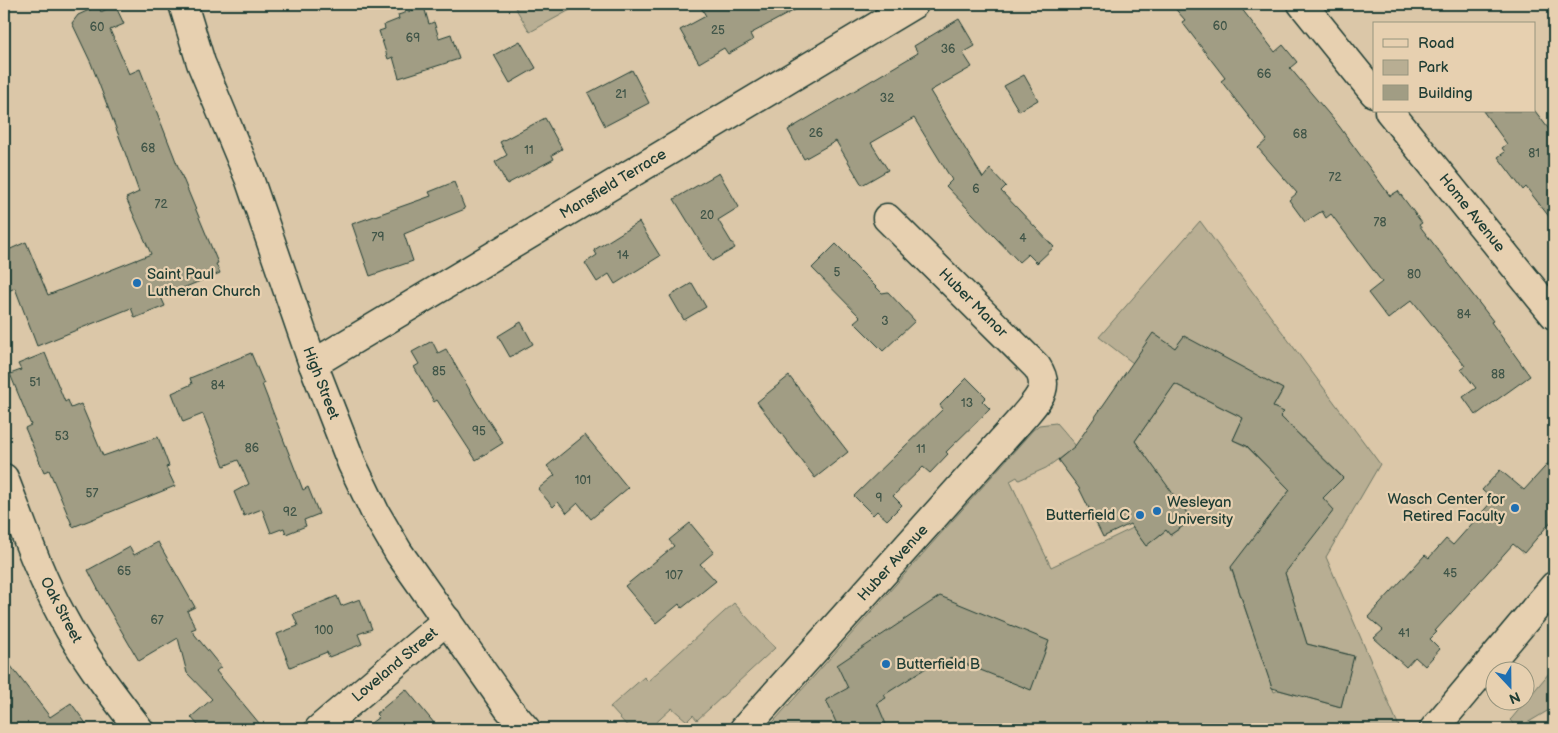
<svg xmlns="http://www.w3.org/2000/svg" width="1558" height="733" font-family="'Balsamiq Sans',sans-serif">
  <style>
    .green { fill: #b8ae93; stroke: #6c7664 }
    .building { fill: #a19d84; stroke: #1f3d34 }
    .lines { fill: none; stroke-linecap: round; stroke-linejoin: round }
    .street-casing { stroke: #1f3d34; stroke-width: 31 }
    .secondary-casing { stroke: #1f3d34; stroke-width: 31 }
    .street { stroke: #e7d0b0; stroke-width: 28 }
    .secondary { stroke: #e7d0b0; stroke-width: 28 }
    .poi-dot { fill: #1f6fb2; stroke: #e7d0b0; stroke-width: 2 }
    .labels { text-anchor: middle; dominant-baseline: central; stroke-width: 4.5; stroke-linejoin: round; paint-order: stroke }
    .number-label { font-size: 12px; fill: #405548 }
    .street-label { font-size: 15px; fill: #1f3d34; stroke: #e7d0b0 }
    .poi-label { font-size: 15px; fill: #1f3d34; stroke: #e7d0b0; text-anchor: start }
  </style>
  <rect width="100%" height="100%" fill="#dbc7a8"/>
  <filter id="ink" filterUnits="userSpaceOnUse"><feTurbulence type="fractalNoise" baseFrequency=".02" numOctaves="2"/><feDisplacementMap in="SourceGraphic" scale="10" xChannelSelector="R" yChannelSelector="G"/><feConvolveMatrix kernelMatrix="1 2 1 2 8 2 1 2 1" color-interpolation-filters="sRGB"/></filter>
  <g filter="url(#ink)">
    <g class="green">
      <polygon points="513,4 581,4 530,32"/>
      <polygon points="1200,221 1380,464 1326,557 1400,729 767,729 1033,430 1039,425 1056,423 1076,446 1046,468 1019,480 1017,477 1010,481 1051,567 1133,528 1146,546 1166,530 1170,535 1191,521 1135,441 1175,384 1243,418 1233,440 1247,447 1290,490 1231,568 1274,692 1279,690 1341,707 1349,674 1344,673 1348,654 1307,644 1285,573 1323,498 1343,477 1280,416 1283,412 1273,407 1283,390 1184,337 1175,348 1133,363 1099,337"/>
      <polygon points="734,603 775,648 697,720 693,715 687,721 672,708 649,729 630,729 610,707 644,677 648,681"/>
      <polygon points="1554,667 1554,707 1517,729 1510,720 1512,718"/>
    </g>
    <g class="building">
      <polygon points="699,4 806,4 750,34 753,40 728,54 724,48 699,63 680,30 706,16"/>
      <polygon points="1171,4 1238,4 1275,52 1283,45 1297,62 1290,68 1339,126 1390,196 1398,191 1422,223 1419,225 1493,321 1491,322 1530,376 1476,415 1463,397 1476,388 1461,369 1465,366 1412,300 1388,319 1368,293 1382,282 1331,214 1326,218 1322,211 1305,222 1289,200 1297,193 1258,148 1267,140 1221,81 1225,78 1182,22 1185,20"/>
      <polygon points="115,5 124,24 110,30 129,74 140,69 179,169 218,263 216,264 220,273 161,297 165,306 135,318 131,308 37,346 15,288 4,293 4,252 26,242 48,295 151,254 126,198 139,192 122,144 91,63 72,23 78,15 98,6 101,12"/>
      <polygon points="424,7 429,24 434,22 439,38 451,34 459,59 399,78 393,57 388,59 379,31 385,29 384,25 399,19 398,15"/>
      <polygon points="959,19 975,46 963,53 972,67 930,91 983,178 990,169 1006,186 1001,191 1054,247 1037,263 1028,254 1019,262 946,186 952,180 914,118 871,143 888,170 862,185 836,141 804,159 788,130 918,53 914,46"/>
      <polygon points="520,41 536,68 510,83 494,55"/>
      <polygon points="632,70 649,103 605,126 588,93"/>
      <polygon points="1024,75 1038,100 1019,111 1004,86"/>
      <polygon points="1483,111 1535,111 1554,136 1554,223 1526,187 1523,190 1498,157 1505,152 1502,148 1507,144"/>
      <polygon points="545,118 562,149 552,155 554,159 507,184 495,162 507,155 500,142"/>
      <polygon points="719,173 739,207 718,220 735,248 712,261 674,199"/>
      <polygon points="454,182 465,209 404,234 413,261 370,276 352,224 431,196 429,192"/>
      <polygon points="639,222 660,256 615,284 609,274 597,282 585,263 597,255 594,250"/>
      <polygon points="836,244 848,256 849,260 882,293 888,292 915,321 883,351 854,322 860,317 812,268"/>
      <polygon points="692,283 706,307 684,320 670,296"/>
      <polygon points="521,322 533,344 510,357 498,336"/>
      <polygon points="1153,333 1175,348 1184,336 1283,389 1273,407 1284,412 1280,416 1343,478 1323,498 1334,510 1285,573 1307,644 1354,656 1341,707 1272,688 1269,679 1231,567 1290,490 1247,446 1233,440 1243,418 1175,384 1135,441 1192,520 1170,535 1166,530 1146,546 1130,524 1103,537 1079,488 1058,460 1075,446"/>
      <polygon points="432,341 438,353 446,349 476,401 503,443 476,460 437,400 434,402 414,367 419,364 412,352"/>
      <polygon points="45,353 65,402 68,400 71,408 81,404 103,456 158,437 169,466 166,467 175,486 73,527 49,470 44,472 25,428 31,425 10,374 21,370 18,364"/>
      <polygon points="251,353 264,384 262,384 303,490 308,487 319,514 304,520 306,526 286,534 284,528 271,533 262,509 244,516 234,492 249,484 238,460 224,466 203,414 183,422 172,393 192,384 190,378"/>
      <polygon points="789,376 848,452 815,478 757,402"/>
      <polygon points="967,378 986,397 982,401 990,409 946,452 948,454 930,473 923,467 893,496 902,505 887,520 877,511 873,515 854,496 943,409 940,405"/>
      <polygon points="585,435 628,488 591,519 578,503 567,513 558,502 553,507 538,489 555,475 547,466"/>
      <polygon points="1554,457 1554,518 1524,553 1513,544 1435,631 1437,632 1430,639 1440,649 1425,666 1415,657 1406,667 1374,638 1383,630 1368,617 1425,555 1429,558 1446,539 1453,545 1493,500 1482,490 1500,470 1524,490"/>
      <polygon points="690,523 714,552 700,564 716,581 682,608 679,604 656,623 625,586 674,546 669,540"/>
      <polygon points="158,542 195,607 187,611 196,628 191,630 221,667 216,671 264,729 201,729 191,717 212,699 187,673 178,638 139,661 104,601 88,570 130,547 134,555"/>
      <polygon points="337,596 341,606 360,599 372,629 358,634 362,644 329,657 327,652 290,667 277,634 298,626 293,614"/>
      <polygon points="940,596 1049,641 1031,690 950,658 949,662 940,659 884,695 886,698 877,703 888,729 839,729 826,700 848,688 837,665"/>
      <polygon points="4,657 50,717 71,703 90,729 4,729"/>
      <polygon points="406,689 439,729 363,729 379,717 376,714"/>
    </g>
    <g class="lines">
      <defs>
        <g id="street">
          <polyline points="1302,4 1374,93"/>
          <polyline points="1389,111 1554,315"/>
          <polyline points="313,364 914,4"/>
          <path d="M4 478C22 524 38 572 62 616 83 656 111 693 139 729"/>
          <polyline points="319,729 447,620"/>
          <path d="M744 729 1024 416C1038 399 1051 388 1037 367L887 218"/>
          <polyline points="1434,729 1554,586"/>
        </g>
        <polyline id="secondary" points="183,4 201,63 249,178 313,364 352,464 375,512 399,553 508,708 526,729"/>
      </defs>
      <use href="#street" class="street-casing"/>
      <use href="#secondary" class="secondary-casing"/>
      <use href="#street" class="street"/>
      <use href="#secondary" class="secondary"/>
    </g>
  </g>
  <g class="poi-dot">
    <circle cx="137" cy="283" r="5"/>
    <circle cx="1515" cy="508" r="5"/>
    <circle cx="1157" cy="511" r="5"/>
    <circle cx="1140" cy="515" r="5"/>
    <circle cx="886" cy="664" r="5"/>
  </g>
  <g class="labels">
    <g class="number-label">
      <text x="1220" y="26">60</text>
      <text x="97" y="27">60</text>
      <text x="718" y="30">25</text>
      <text x="413" y="38">69</text>
      <text x="948" y="49">36</text>
      <text x="1264" y="74">66</text>
      <text x="621" y="94">21</text>
      <text x="887" y="98">32</text>
      <text x="816" y="133">26</text>
      <text x="1300" y="134">68</text>
      <text x="148" y="148">68</text>
      <text x="529" y="150">11</text>
      <text x="1534" y="153">81</text>
      <text x="1335" y="177">72</text>
      <text x="976" y="189">6</text>
      <text x="161" y="204">72</text>
      <text x="707" y="215">20</text>
      <text x="1380" y="222">78</text>
      <text x="378" y="237">79</text>
      <text x="1023" y="238">4</text>
      <text x="623" y="255">14</text>
      <text x="837" y="272">5</text>
      <text x="1414" y="274">80</text>
      <text x="1464" y="314">84</text>
      <text x="885" y="321">3</text>
      <text x="439" y="371">85</text>
      <text x="1498" y="374">88</text>
      <text x="35" y="382">51</text>
      <text x="218" y="385">84</text>
      <text x="967" y="403">13</text>
      <text x="479" y="431">95</text>
      <text x="62" y="436">53</text>
      <text x="252" y="448">86</text>
      <text x="921" y="449">11</text>
      <text x="583" y="480">101</text>
      <text x="92" y="493">57</text>
      <text x="879" y="498">9</text>
      <text x="290" y="512">92</text>
      <text x="124" y="571">65</text>
      <text x="1450" y="573">45</text>
      <text x="674" y="575">107</text>
      <text x="157" y="620">67</text>
      <text x="324" y="630">100</text>
      <text x="1404" y="633">41</text>
    </g>
    <g class="street-label">
      <text transform="translate(613 184) rotate(-31)">Mansfield Terrace</text>
      <text transform="translate(1472 213) rotate(51)">Home Avenue</text>
      <text transform="translate(973 303) rotate(45)">Huber Manor</text>
      <text transform="translate(321 383) rotate(69)">High Street</text>
      <text transform="translate(893 563) rotate(-48)">Huber Avenue</text>
      <text transform="translate(61 610) rotate(62)">Oak Street</text>
      <text transform="translate(395 665) rotate(-40)">Loveland Street</text>
    </g>
    <g class="poi-label">
      <text x="147" y="274">Saint Paul<tspan x="147" dy="17">Lutheran Church</tspan></text>
      <text x="1505" y="499" text-anchor="end">Wasch Center for<tspan x="1505" dy="17">Retired Faculty</tspan></text>
      <text x="1167" y="502">Wesleyan<tspan x="1167" dy="17">University</tspan></text>
      <text x="1130" y="515" text-anchor="end">Butterfield C</text>
      <text x="896" y="664">Butterfield B</text>
    </g>
  </g>
  <rect width="1558" height="733" fill="none" stroke="#e7d0b0" stroke-width="20"/>
  <rect x="10" y="10" width="1538" height="713" fill="none" stroke="#1f3d34" stroke-width="2" filter="url(#ink)"/>
  <rect x="1373" y="22" width="162" height="90" fill="#e7d0b0" stroke="#97957e"/>
  <rect x="1383" y="39" width="25" height="8" fill="#e7d0b0" stroke="#97957e"/>
  <text x="1418" y="48" font-size="15" fill="#1f3d34">Road</text>
  <rect x="1383" y="60" width="25" height="15" fill="#b8ae93" stroke="#97957e"/>
  <text x="1418" y="72" font-size="15" fill="#1f3d34">Park</text>
  <rect x="1383" y="85" width="25" height="15" fill="#a19d84" stroke="#97957e"/>
  <text x="1418" y="98" font-size="15" fill="#1f3d34">Building</text>
  <g transform="translate(1510 686) rotate(158)"><circle r="24" fill="#e7d0b0" stroke="#97957e"/>
  <path d="M0-4L9 19L0 12L-9 19Z" fill="#1f6fb2"/>
  <text y="-8" font-size="14" font-weight="bold" text-anchor="middle" fill="#1f3d34">N</text>
  </g>
</svg>
